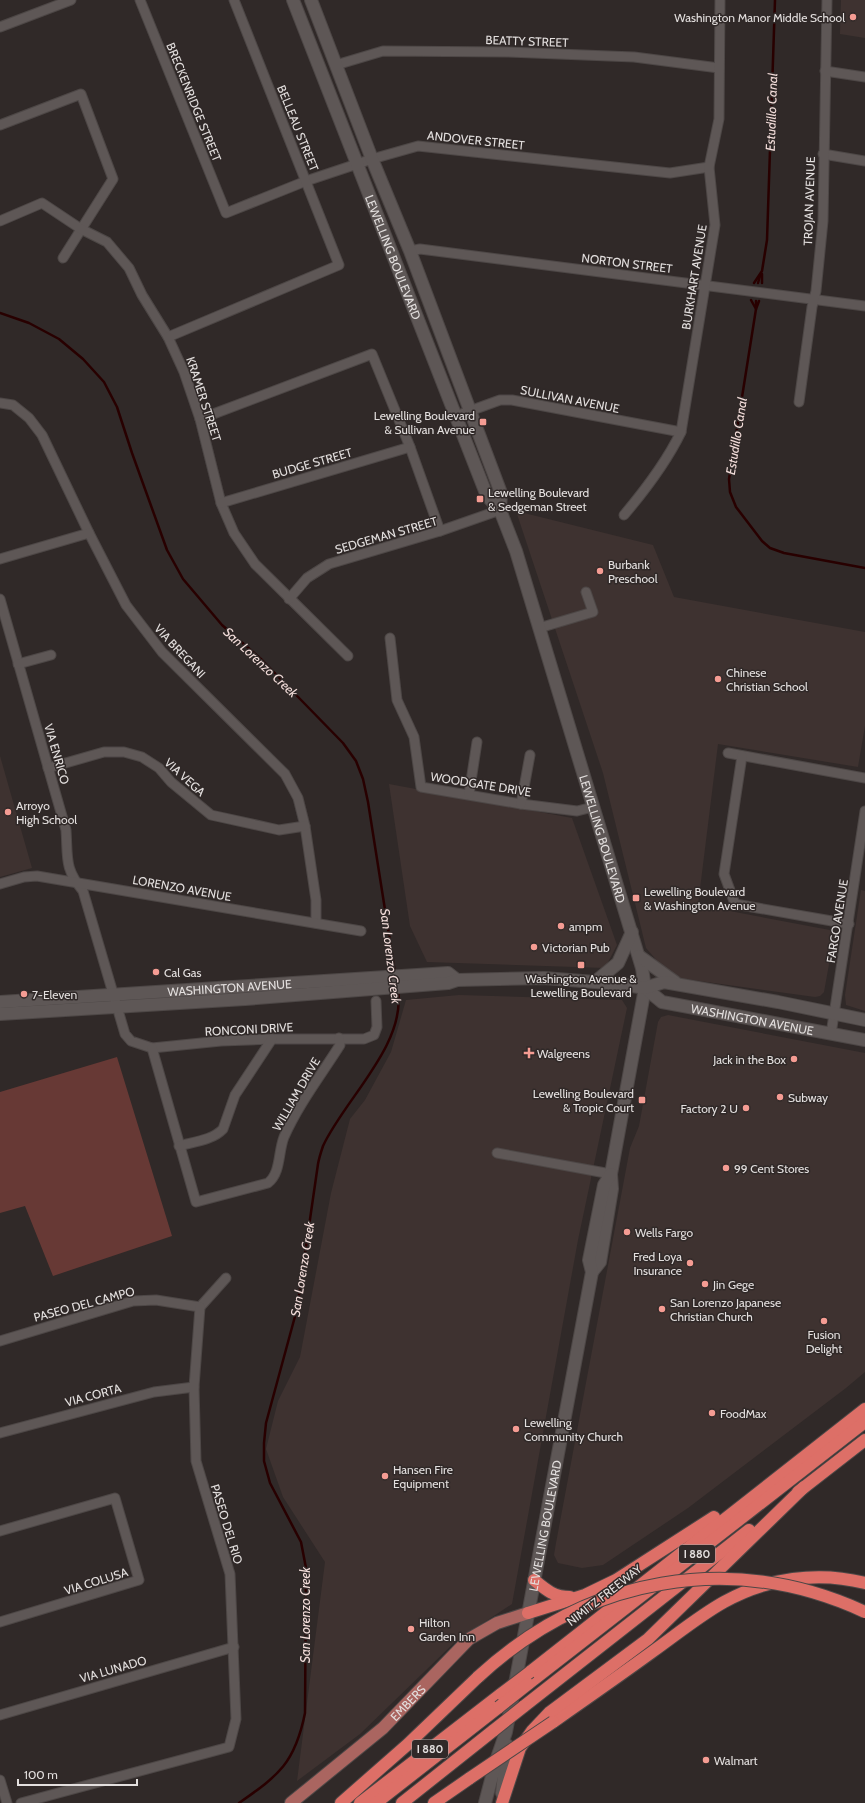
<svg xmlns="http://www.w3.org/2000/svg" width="865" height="1803" font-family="Cabin,sans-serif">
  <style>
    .built { fill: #3e3230 }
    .green { fill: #673935 }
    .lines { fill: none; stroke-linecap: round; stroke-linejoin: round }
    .stream { stroke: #280000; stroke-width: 2.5 }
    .street-casing { stroke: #4d4746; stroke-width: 11 }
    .secondary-casing { stroke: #4d4746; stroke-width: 14 }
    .primary-casing { stroke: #4d4746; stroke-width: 14 }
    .highway-casing { stroke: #4d4746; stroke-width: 14 }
    .street { stroke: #5e5756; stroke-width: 9 }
    .secondary { stroke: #5e5756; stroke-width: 12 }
    .primary { stroke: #aa6560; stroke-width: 12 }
    .highway { stroke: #dd6f67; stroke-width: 12 }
    .highway-bridge-casing { stroke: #4d4746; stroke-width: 14; stroke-linecap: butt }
    .highway-bridge { stroke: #dd6f67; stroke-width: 12 }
    .poi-dot { fill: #f59c93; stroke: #302928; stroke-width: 1.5 }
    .labels { text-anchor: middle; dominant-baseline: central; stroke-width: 3; stroke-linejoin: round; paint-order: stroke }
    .shield { fill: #302928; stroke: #ada8a7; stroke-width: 1 }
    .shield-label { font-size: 11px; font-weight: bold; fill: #e3dfde }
    .poi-label { font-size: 12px; fill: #e3dfde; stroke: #302928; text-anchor: start }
    .street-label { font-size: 12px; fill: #e3dfde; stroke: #302928 }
    .water-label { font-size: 13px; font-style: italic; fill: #f3ddda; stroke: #302928 }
  </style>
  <rect width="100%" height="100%" fill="#302928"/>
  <g class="built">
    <polygon points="841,0 865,0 865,38 840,34"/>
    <polygon points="516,511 653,545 674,597 865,632 865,726 858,767 718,744 698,905 835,931 824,992 820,996 815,997 671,977 646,948 603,773"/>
    <polygon points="0,756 32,868 0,877"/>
    <polygon points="389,784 572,818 617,945 605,968 427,962 410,926"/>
    <polygon points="861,890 865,891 865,1011 846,1005 845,995"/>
    <polygon points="459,995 622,1000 627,1008 578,1240 512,1604 456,1641 360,1734 297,1781 325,1562 283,1497 266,1449 278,1401 300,1357 331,1193 350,1119 365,1100 391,1052 406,1000"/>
    <polygon points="668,1015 865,1053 865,1372 846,1388 688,1508 603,1565 582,1568 558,1563 554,1555 556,1543 630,1148 639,1126 658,1022 661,1017"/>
  </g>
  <polygon class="green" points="117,1057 172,1236 53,1276 25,1206 0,1213 0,1092"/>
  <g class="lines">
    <g class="stream">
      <polyline points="762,274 762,283"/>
      <polyline points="754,283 762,271 767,240 775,0"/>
      <polyline points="758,283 760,276"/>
      <polyline points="751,300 756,309 729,479 730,492 736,507 762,541 770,548 784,553 865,568"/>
      <polyline points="756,301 756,307"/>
      <polyline points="756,309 759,301"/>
      <polyline points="0,313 29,323 59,339 83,359 104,382 117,407 132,453 167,550 183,579 222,625 262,660 343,743 356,761 363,779 368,802 395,973"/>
      <path d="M239 1803C279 1775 295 1763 305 1713L306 1568 301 1542 270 1483 264 1461V1443L266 1423 297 1309 318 1164C319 1158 321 1152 323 1146 344 1100 406 1045 398 991"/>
    </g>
    <defs>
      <g id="street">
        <polyline points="140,0 226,213 306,181 372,159 418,146 670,173 709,167"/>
        <polyline points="0,27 71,0"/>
        <polyline points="336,65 383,51 508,52 634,57 719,68"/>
        <polyline points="825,71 865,77"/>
        <polyline points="0,125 81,94 113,179 63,258"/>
        <polyline points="823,154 865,161"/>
        <polyline points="0,221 42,203 81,229 107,242 129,268 142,295 168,337 184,372 200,419 221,503 234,533 255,564 348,656"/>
        <polyline points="410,251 420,249 865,306"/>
        <polyline points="168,337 339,265 234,0"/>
        <polyline points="799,402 812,307 816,291 823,221 827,0"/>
        <polyline points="0,403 13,405 29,418 42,435 89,533 126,605 162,652 285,774 298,798 305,826 316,900 316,923"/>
        <polyline points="456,416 500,400 512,400 681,432"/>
        <polyline points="200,419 372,354 410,447 440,531"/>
        <polyline points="221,503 410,447"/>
        <path d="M624 515C646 489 666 463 681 432L715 225 709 167 719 119 720 0"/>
        <polyline points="0,559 89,533"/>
        <path d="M0 599 66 830C68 858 64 868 83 891L125 1034 131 1041 152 1048 221 1041 272 1039H364L374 1035 377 1027 376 1001"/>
        <polyline points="289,599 307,578 329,564 440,531 500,510"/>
        <polyline points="539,628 593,612 586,592"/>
        <polyline points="390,638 397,700 414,737 421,787 521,804 577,811 593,807"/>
        <polyline points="18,664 51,655"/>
        <polyline points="728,753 865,778"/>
        <polyline points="742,756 724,874 735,904 849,924"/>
        <polyline points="48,768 104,752 124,752 142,757 159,768 171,782 211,815 279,830 305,826"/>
        <polyline points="469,794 477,742"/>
        <polyline points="521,804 530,755"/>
        <polyline points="0,884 24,877 37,876 361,931"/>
        <polyline points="831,1034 865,811"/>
        <path d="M152 1048 196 1202 268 1183C281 1173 278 1152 284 1137 298 1105 321 1075 340 1045L339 1038"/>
        <path d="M179 1146C193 1142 213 1140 223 1129L235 1095 272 1039"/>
        <polyline points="497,1153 611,1174"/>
        <polyline points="200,1307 226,1278"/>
        <polyline points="0,1341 133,1301 156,1300 200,1307"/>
        <polyline points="0,1433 154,1392 194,1387"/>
        <polyline points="0,1531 115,1498 139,1580 0,1622"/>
        <polyline points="0,1715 234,1647"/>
        <polyline points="0,1780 7,1803"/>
        <polyline points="21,1803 229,1747 236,1719 230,1574 196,1461 194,1387 200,1307"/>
      </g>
      <g id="secondary">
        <path id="s1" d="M293 0 487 496 500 510"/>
        <path id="s2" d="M311 0 372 159 410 251 501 493 500 510 516 551 642 968 645 988 611 1174 612 1189 600 1262 592 1272"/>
        <polyline points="639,956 675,982"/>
        <polyline points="595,982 618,963 632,932"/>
        <path id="s3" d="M645 988 662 1002 865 1040"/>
        <path id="s4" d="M0 1002 448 973 457 980"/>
        <polyline points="0,1014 245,999 448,983 457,980 544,978 620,984 645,988 664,982 778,1002 865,1020"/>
        <polyline points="502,1793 507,1745"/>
        <path id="s5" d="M485 1803 496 1761 506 1732 592 1272 589 1260 604 1185 611 1174"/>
      </g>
      <g id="primary">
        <path id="s6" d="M291 1803 383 1728 469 1639 497 1623 528 1613"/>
      </g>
      <g id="highway">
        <polyline points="798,1492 865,1440"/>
        <path d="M534 1580C546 1590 554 1597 570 1597"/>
        <polyline points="528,1613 585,1595 616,1580 714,1517"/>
        <polyline points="530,1672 865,1409"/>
        <polyline points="528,1684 865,1422"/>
        <polyline points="523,1707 749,1530"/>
        <path d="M553 1722C586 1699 619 1676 652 1652 676 1635 699 1616 724 1602 767 1578 818 1571 865 1583"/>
        <polyline points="341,1803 407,1745 478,1677"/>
        <polyline points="360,1803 501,1694"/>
        <polyline points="376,1803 499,1707"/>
        <polyline points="402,1803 494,1730"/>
        <polyline points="434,1803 470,1778"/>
        <polyline points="502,1803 520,1748 532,1731 550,1712 648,1639 804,1487"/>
      </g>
    </defs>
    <use href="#street" class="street-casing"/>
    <use href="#secondary" class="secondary-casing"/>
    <use href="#primary" class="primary-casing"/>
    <use href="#highway" class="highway-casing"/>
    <use href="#street" class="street"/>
    <use href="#secondary" class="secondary"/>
    <use href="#primary" class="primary"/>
    <use href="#highway" class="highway"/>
    <defs>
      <g id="highway-bridge">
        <path d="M478 1677C586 1577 731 1550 865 1612"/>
        <polyline points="501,1694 530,1672"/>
        <polyline points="499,1707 528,1684"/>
        <polyline points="494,1730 523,1707"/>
        <polyline points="470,1778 553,1722"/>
      </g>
    </defs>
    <use href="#highway-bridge" class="highway-bridge-casing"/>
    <use href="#highway-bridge" class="highway-bridge"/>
  </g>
  <g class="poi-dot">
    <circle cx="853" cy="17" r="4"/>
    <rect x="479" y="418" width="8" height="8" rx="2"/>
    <rect x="476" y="495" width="8" height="8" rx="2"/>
    <circle cx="600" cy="571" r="4"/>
    <circle cx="718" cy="679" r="4"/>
    <circle cx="8" cy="812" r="4"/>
    <rect x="632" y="894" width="8" height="8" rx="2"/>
    <circle cx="561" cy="926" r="4"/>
    <circle cx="534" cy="947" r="4"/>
    <rect x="577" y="961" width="8" height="8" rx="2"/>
    <circle cx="156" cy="972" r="4"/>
    <circle cx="24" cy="994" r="4"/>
    <path d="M527 1047h4v4h4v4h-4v4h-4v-4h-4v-4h4z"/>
    <circle cx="794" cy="1059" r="4"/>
    <circle cx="780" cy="1097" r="4"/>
    <rect x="638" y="1096" width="8" height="8" rx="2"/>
    <circle cx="746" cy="1108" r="4"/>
    <circle cx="726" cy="1168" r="4"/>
    <circle cx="627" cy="1232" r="4"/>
    <circle cx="690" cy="1263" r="4"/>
    <circle cx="705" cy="1284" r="4"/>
    <circle cx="662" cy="1309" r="4"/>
    <circle cx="824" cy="1321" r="4"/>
    <circle cx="712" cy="1413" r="4"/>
    <circle cx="516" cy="1429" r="4"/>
    <circle cx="385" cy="1476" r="4"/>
    <circle cx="411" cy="1629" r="4"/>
    <circle cx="706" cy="1760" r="4"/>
  </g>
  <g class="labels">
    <g class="shield">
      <rect x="679" y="1545" width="36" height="18" rx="3"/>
      <rect x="412" y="1740" width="36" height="18" rx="3"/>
    </g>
    <g class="shield-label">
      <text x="697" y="1554">I 880</text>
      <text x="430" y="1749">I 880</text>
    </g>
    <g class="poi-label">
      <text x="845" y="17" text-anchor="end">Washington Manor Middle School</text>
      <text x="475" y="415" text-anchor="end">Lewelling Boulevard<tspan x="475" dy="14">&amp; Sullivan Avenue</tspan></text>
      <text x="488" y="492">Lewelling Boulevard<tspan x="488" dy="14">&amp; Sedgeman Street</tspan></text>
      <text x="608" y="564">Burbank<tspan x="608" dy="14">Preschool</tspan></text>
      <text x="726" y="672">Chinese<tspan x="726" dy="14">Christian School</tspan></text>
      <text x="16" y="805">Arroyo<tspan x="16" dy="14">High School</tspan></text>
      <text x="644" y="891">Lewelling Boulevard<tspan x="644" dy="14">&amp; Washington Avenue</tspan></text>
      <text x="569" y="926">ampm</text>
      <text x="542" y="947">Victorian Pub</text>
      <text x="164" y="972">Cal Gas</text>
      <text x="581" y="978" text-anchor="middle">Washington Avenue &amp;<tspan x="581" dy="14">Lewelling Boulevard</tspan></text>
      <text x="32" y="994">7-Eleven</text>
      <text x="537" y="1053">Walgreens</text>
      <text x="786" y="1059" text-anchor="end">Jack in the Box</text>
      <text x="634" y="1093" text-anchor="end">Lewelling Boulevard<tspan x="634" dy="14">&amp; Tropic Court</tspan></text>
      <text x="788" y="1097">Subway</text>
      <text x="738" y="1108" text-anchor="end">Factory 2 U</text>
      <text x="734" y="1168">99 Cent Stores</text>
      <text x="635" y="1232">Wells Fargo</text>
      <text x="682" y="1256" text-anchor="end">Fred Loya<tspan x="682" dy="14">Insurance</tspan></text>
      <text x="713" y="1284">Jin Gege</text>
      <text x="670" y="1302">San Lorenzo Japanese<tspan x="670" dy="14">Christian Church</tspan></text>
      <text x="824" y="1334" text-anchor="middle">Fusion<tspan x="824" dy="14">Delight</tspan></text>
      <text x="720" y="1413">FoodMax</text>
      <text x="524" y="1422">Lewelling<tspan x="524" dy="14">Community Church</tspan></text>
      <text x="393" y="1469">Hansen Fire<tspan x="393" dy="14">Equipment</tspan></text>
      <text x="419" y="1622">Hilton<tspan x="419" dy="14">Garden Inn</tspan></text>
      <text x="714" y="1760">Walmart</text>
    </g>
    <g class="street-label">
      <text transform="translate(527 41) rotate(2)">BEATTY STREET</text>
      <text transform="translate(194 102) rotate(68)">BRECKENRIDGE STREET</text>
      <text transform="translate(298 128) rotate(68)">BELLEAU STREET</text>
      <text transform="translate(476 140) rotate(6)">ANDOVER STREET</text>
      <text transform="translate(809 201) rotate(-88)">TROJAN AVENUE</text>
      <text stroke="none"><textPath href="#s1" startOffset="276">LEWELLING BOULEVARD</textPath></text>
      <text transform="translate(627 263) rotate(7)">NORTON STREET</text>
      <text transform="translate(694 277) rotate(-81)">BURKHART AVENUE</text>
      <text transform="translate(204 399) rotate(72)">KRAMER STREET</text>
      <text transform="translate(570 399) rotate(11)">SULLIVAN AVENUE</text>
      <text transform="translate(312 463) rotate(-16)">BUDGE STREET</text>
      <text transform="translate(386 535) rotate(-16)">SEDGEMAN STREET</text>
      <text transform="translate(180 651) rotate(47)">VIA BREGANI</text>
      <text transform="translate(57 754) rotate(74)">VIA ENRICO</text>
      <text transform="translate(185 777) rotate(42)">VIA VEGA</text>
      <text transform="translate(481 784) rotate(9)">WOODGATE DRIVE</text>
      <text stroke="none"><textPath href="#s2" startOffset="890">LEWELLING BOULEVARD</textPath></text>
      <text transform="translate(182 888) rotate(10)">LORENZO AVENUE</text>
      <text transform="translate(837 921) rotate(-81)">FARGO AVENUE</text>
      <text stroke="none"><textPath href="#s4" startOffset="230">WASHINGTON AVENUE</textPath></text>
      <text stroke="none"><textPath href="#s3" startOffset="114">WASHINGTON AVENUE</textPath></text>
      <text transform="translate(249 1029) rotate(-3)">RONCONI DRIVE</text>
      <text transform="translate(296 1094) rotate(-60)">WILLIAM DRIVE</text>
      <text transform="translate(84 1304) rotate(-15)">PASEO DEL CAMPO</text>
      <text transform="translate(93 1395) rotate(-15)">VIA CORTA</text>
      <text transform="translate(227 1524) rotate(73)">PASEO DEL RIO</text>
      <text stroke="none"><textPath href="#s5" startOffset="284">LEWELLING BOULEVARD</textPath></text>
      <text transform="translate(96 1581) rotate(-17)">VIA COLUSA</text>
      <text transform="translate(604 1595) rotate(-38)">NIMITZ FREEWAY</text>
      <text transform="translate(113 1669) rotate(-16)">VIA LUNADO</text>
      <text stroke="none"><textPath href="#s6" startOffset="154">EMBERS</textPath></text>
    </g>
    <g class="water-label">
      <text transform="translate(771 112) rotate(-88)">Estudillo Canal</text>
      <text transform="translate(736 436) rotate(-81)">Estudillo Canal</text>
      <text transform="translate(261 662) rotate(43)">San Lorenzo Creek</text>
      <text transform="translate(391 956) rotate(83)">San Lorenzo Creek</text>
      <text transform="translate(302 1269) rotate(-81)">San Lorenzo Creek</text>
      <text transform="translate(305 1615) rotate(-90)">San Lorenzo Creek</text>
    </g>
  </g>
  <path d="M18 1779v6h119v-6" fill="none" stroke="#e3dfde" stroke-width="2"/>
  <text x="24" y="1779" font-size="12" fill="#e3dfde" stroke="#302928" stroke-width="3" paint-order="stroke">100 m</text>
</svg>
